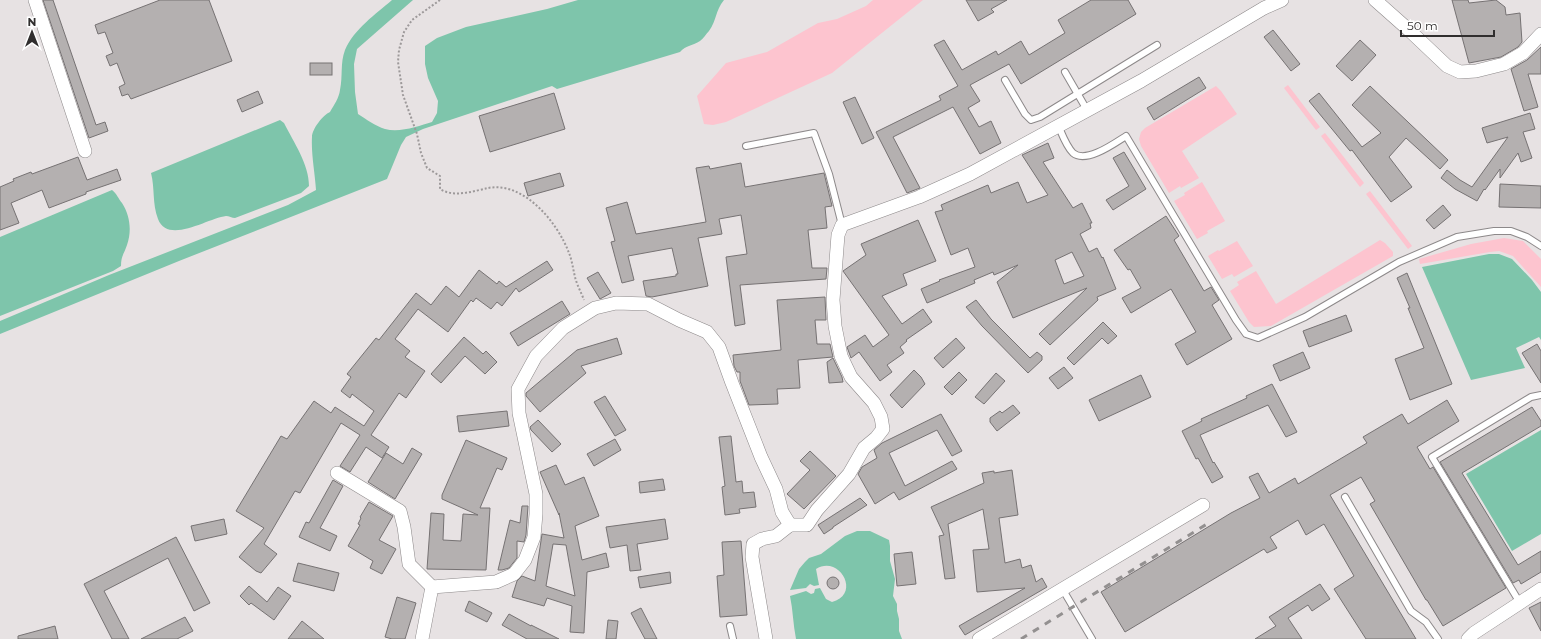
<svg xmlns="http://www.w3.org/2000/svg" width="1541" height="639" font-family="Montserrat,sans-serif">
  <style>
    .green { fill: #fdc4cf }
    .water { fill: #7ec5ab }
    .building { fill: #b4b0b0; stroke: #767273; fill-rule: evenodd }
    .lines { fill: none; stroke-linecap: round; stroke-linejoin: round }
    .lane-casing { stroke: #8d898a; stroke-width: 8 }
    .street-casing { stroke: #8d898a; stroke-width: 14 }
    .path { stroke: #9d999a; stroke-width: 2; stroke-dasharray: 2 2; stroke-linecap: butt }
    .lane { stroke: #fff; stroke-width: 6 }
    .street { stroke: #fff; stroke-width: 13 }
    .rail { stroke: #939090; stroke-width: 3; stroke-dasharray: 7 7; stroke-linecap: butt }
  </style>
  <rect width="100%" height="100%" fill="#e7e2e3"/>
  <g class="green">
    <polygon points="873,0 923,0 832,73 726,122 713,125 704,124 697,96 726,63 767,52 818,23 837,19 866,6"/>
    <polygon points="1288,85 1320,127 1316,130 1284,88"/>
    <polygon points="1216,86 1221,91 1237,114 1182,151 1199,178 1181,188 1180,186 1169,193 1141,146 1139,139 1141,132 1145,128"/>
    <polygon points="1325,133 1364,183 1360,187 1321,136"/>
    <polygon points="1202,182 1225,221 1207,231 1208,233 1197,239 1174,201 1185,195 1184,193"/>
    <polygon points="1370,191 1412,246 1408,249 1366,194"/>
    <polygon points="1504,238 1523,241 1541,259 1541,287 1513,256 1499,251 1490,252 1420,264 1419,259 1471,244"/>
    <polygon points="1380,240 1385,243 1393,252 1393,256 1271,326 1254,327 1249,322 1230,291 1239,285 1237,282 1256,271 1276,304"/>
    <polygon points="1237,241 1253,266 1234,277 1232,274 1222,279 1208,256 1218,250 1219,251"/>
  </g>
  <g class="water">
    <path d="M392 0H413L357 49 354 64 355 92 358 114C366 119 375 126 385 129 400 133 419 126 432 122L437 113 438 101 428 78 425 64V46L437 38 466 27 547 9 578 0H724C715 11 717 20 709 31 706 34 703 39 700 41 693 46 686 45 680 52L557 89 552 86 423 129 406 137 401 145 387 179 179 261 0 334V321L109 275 288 205 316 190C315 173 311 154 312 137 312 129 323 115 330 112 334 105 339 98 340 90 343 76 340 63 345 50 354 29 376 14 392 0Z"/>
    <path d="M280 120 284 123C294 143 309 164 309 186L301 193 235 218C232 218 229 216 226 216 208 218 168 245 158 219 152 204 155 188 151 173Z"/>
    <path d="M112 190C117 194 118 198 122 203 130 215 132 231 127 245 124 254 121 256 121 266L113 271 0 316V237Z"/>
    <polygon points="1489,254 1499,254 1512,259 1532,280 1541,292 1541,340 1539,337 1516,348 1525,368 1471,380 1422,267"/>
    <polygon points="1541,430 1541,534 1512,551 1466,474"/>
    <path d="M857 531H870L889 540 890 546V561L895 579 893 596 897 604V611L899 619V631L902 639H796C793 624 793 610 790 596L806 591 811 594 814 593 815 589 820 588 826 599 832 602C862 594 839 554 816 569L819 585 814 586 810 584 806 588 790 590 799 569 805 562 809 558 821 554 845 536Z"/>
  </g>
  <g class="building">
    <polygon points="43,0 53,0 96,125 105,122 108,131 89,138"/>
    <polygon points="160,0 209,0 232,61 131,99 128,94 122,96 119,87 125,84 117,63 110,66 106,56 113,53 105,32 98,34 95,25"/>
    <polygon points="966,0 1007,0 991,9 994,12 978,21"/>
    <polygon points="1091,0 1128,0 1136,14 1021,84 1009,64 970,85 980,101 968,108 979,127 991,121 1001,143 980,154 953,107 893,137 920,188 907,193 876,132 941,100 939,96 958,86 934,45 944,40 962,70 996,51 998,55 1021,41 1029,55 1065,33 1058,20"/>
    <polygon points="1452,0 1468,0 1469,3 1496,0 1505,7 1506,15 1520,13 1522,42 1518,47 1501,57 1469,63"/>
    <polygon points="1273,30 1300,64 1291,71 1264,37"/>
    <polygon points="1360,40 1376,55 1352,81 1336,66"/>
    <polygon points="1541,47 1541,74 1528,74 1538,107 1524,111 1511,69 1527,60"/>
    <rect x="310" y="63" width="22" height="12"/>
    <polygon points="1199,77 1206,88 1154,120 1147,108"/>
    <polygon points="1370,86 1448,160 1440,169 1406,138 1389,157 1412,187 1391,202 1352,150 1350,151 1309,101 1319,93 1362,147 1381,133 1352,105"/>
    <polygon points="258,91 263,103 242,112 237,100"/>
    <polygon points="554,93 565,129 490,152 479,116"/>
    <polygon points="855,97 874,138 862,144 843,102"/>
    <polygon points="1530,113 1535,129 1523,132 1532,158 1521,162 1518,153 1500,178 1500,169 1485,190 1484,189 1477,201 1455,189 1441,178 1447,170 1460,180 1472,187 1508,137 1487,143 1482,128"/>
    <path d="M1048 143 1054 158 1043 162 1073 208 1082 203 1092 223H1090L1091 228 1080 234 1089 252 1097 248 1102 258 1103 257 1116 289 1097 297 1098 300 1050 345 1039 334 1087 288 1013 318 997 282 1018 265 994 275 993 272 974 280 975 283 927 303 921 289 940 281 939 280 975 267 968 248 951 255 935 212 943 210 941 205 988 185 991 193 1018 182 1027 203 1048 195 1022 155ZM1072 252 1084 276 1064 284 1055 260Z"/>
    <polygon points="1124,152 1146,189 1113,210 1106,200 1129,186 1113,158"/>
    <polygon points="78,157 87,180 117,169 121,180 86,192 86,194 49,208 42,190 11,203 19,223 0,230 0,187 14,181 13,179 31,172 32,174"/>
    <polygon points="741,163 745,187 824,173 832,206 825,207 827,228 808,230 812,268 827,268 826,279 740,285 745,324 735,326 726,257 747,254 741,215 719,219 722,234 698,238 708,286 652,297 646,296 643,281 676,276 676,274 678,274 672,248 628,256 634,280 622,283 611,242 615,241 606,208 627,202 636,234 706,222 696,168 709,166 710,169"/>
    <polygon points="560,173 564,186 528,196 524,183"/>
    <polygon points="1500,184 1541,186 1541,208 1499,207"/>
    <polygon points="1443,205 1451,215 1434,229 1426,220"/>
    <polygon points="1166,216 1179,236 1174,240 1204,291 1211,287 1219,300 1212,305 1232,339 1187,365 1175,344 1196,332 1171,289 1131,313 1122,298 1141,288 1130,269 1128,270 1114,250"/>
    <polygon points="918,220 936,261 903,274 907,285 882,296 902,324 923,309 932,322 906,340 907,341 900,347 904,353 887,365 892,372 880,381 859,352 851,358 847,347 865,335 873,347 889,335 843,271 866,255 861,244"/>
    <polygon points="547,261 553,270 519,292 516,288 502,306 497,302 491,309 476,298 473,302 471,300 448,332 418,309 395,339 410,351 405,357 425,371 406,398 399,393 371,435 389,447 382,458 366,447 350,472 340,466 360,435 341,423 300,493 295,491 264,544 277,554 261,573 256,571 239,557 264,528 236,511 281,436 287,439 314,401 331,413 335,407 364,426 374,411 352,394 350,398 341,391 351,377 347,374 376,338 379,340 416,293 431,305 446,286 459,297 479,270 497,284 499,281 506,287"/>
    <polygon points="598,272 611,293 600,299 587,278"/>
    <polygon points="1407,273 1452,384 1410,400 1395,359 1424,348 1408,308 1410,308 1397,278"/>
    <polygon points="825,297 826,320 815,320 817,344 830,344 833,357 798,360 800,388 777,389 778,404 749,405 740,381 740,372 737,372 734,366 733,355 781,350 777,300"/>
    <polygon points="976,300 991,319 1030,358 1037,352 1042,356 1042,360 1028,373 982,326 966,307"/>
    <polygon points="562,301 570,314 518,346 510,333"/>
    <polygon points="1346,315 1352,331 1309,347 1303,331"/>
    <polygon points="1103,322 1117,336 1108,344 1102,338 1074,365 1067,358"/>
    <polygon points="464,337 483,354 486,351 497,362 485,374 465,356 441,383 431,374"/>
    <polygon points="617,338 622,354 581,366 586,373 540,412 526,396 526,393 577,350"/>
    <polygon points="956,338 965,348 943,368 934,358"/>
    <polygon points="1537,344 1541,351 1541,383 1522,353"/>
    <polygon points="1303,352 1310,368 1280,381 1273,365"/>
    <polygon points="833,358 842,377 843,382 829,383 827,362"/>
    <polygon points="1064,367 1073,378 1058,389 1049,378"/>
    <polygon points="914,370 921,377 925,384 902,408 890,395"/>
    <polygon points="959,372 967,380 952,395 944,387"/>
    <polygon points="996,373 1005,381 984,404 975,397"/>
    <polygon points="1141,375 1151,397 1099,421 1089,400"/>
    <polygon points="1272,384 1297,432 1286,437 1268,405 1200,435 1213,463 1214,462 1223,477 1212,483 1198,458 1196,459 1182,431 1202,421 1201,419 1247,398 1246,396"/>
    <polygon points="605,396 626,430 615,436 594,402"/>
    <polygon points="1447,400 1459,421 1417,447 1430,469 1433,467 1506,588 1443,626 1427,600 1426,600 1370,504 1375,501 1361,477 1330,495 1416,639 1366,639 1334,589 1354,576 1324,524 1306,535 1298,520 1270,537 1277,548 1267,553 1264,549 1125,632 1101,592 1231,513 1260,498 1249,477 1258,473 1269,493 1295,478 1298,484 1367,443 1363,437 1402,414 1408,424"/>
    <polygon points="1013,405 1020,413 997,431 990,422 990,418 1000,411 1002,413"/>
    <polygon points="1532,407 1541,421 1541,426 1462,473 1518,565 1541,551 1541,572 1521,584 1519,580 1513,583 1440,462"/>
    <polygon points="507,411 509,426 459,432 457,416"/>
    <polygon points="941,414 962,451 952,456 937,430 889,453 905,486 952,461 957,469 899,500 894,492 875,504 858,474 862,467 877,458 874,450 882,443"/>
    <polygon points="538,420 561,444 552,452 531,430 530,427"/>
    <polygon points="731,436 736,482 742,481 743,493 754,492 756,507 739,509 740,513 725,515 722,487 725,486 719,437"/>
    <polygon points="615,439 621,450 594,466 587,454"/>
    <polygon points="466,440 507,458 502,470 497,468 480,508 490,508 486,570 427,569 431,513 444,514 443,540 461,541 463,514 478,515 442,499 442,495"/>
    <polygon points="412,448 422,454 395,499 368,482 386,453 403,464"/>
    <polygon points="810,451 836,476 804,509 787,494 810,470 800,461"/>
    <path d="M556 465 565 485 584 477 599 516 575 526 582 560 606 553 609 567 587 572 584 633 570 632 572 606 547 598 544 606 512 597 517 581 522 576 535 581 542 534 564 538 559 513V515L540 472ZM553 544 566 545 575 596 546 586Z"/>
    <polygon points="1012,470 1018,515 999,518 1005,563 1020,559 1022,568 1031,565 1036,582 1042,578 1047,587 965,635 959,626 1025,588 977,592 973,550 989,549 983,509 948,524 955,578 945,579 939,536 944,535 931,507 984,483 982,473 994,471 994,473"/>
    <polygon points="663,479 665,490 640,493 639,482"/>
    <polygon points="333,480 343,486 320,528 337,536 330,551 299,537 306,522 309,523"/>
    <polygon points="860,498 867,505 833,527 833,528 824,534 818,525"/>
    <polygon points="369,502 393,516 379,540 396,549 382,574 370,568 373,561 348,546 360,525 358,524 361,518 360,517"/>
    <polygon points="522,506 528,506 526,535 524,542 517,541 517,558 509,568 502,570 498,570 510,520 520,523"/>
    <polygon points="224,519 227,534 195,541 191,526"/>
    <polygon points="665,519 668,539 637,544 641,570 630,571 627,545 610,548 606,527"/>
    <polygon points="176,537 210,603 194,611 168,558 104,591 129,639 112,639 84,584"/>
    <polygon points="741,541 747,615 720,617 717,576 724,575 722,542"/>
    <polygon points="912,552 916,584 897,586 894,554"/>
    <polygon points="298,563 339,573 334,591 293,581"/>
    <polygon points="670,572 671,583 640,588 638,577"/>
    <circle cx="833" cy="583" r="6"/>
    <polygon points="1320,584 1330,599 1312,611 1308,605 1288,618 1302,639 1255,639 1276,626 1269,617"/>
    <polygon points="249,586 267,602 278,587 291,596 274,620 251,603 249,605 240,596"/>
    <polygon points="397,597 416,603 405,639 392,639 385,637"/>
    <polygon points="469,601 492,613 487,622 465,611"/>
    <polygon points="1541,602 1541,631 1529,608"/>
    <polygon points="641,608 657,639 645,639 631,613"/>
    <polygon points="509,614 531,626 531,625 559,639 527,639 502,625"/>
    <polygon points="185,617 193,631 177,639 141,639"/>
    <polygon points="608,620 618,621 616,639 606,639"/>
    <polygon points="302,621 324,639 288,639"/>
    <polygon points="55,626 58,639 18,639 18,636"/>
  </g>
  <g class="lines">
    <defs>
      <g id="lane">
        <polyline points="1065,72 1087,110"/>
        <polyline points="1005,80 1025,114 1031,120 1040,117 1157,45"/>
        <path d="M1058 125C1062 134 1066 146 1073 153 1086 164 1115 143 1126 136L1236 320 1246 334 1258 338 1305 317 1399 262 1457 237 1494 231H1511L1527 237 1541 246"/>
        <polyline points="746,146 814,133 829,174 842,225"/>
        <polyline points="1345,497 1411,611 1426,622 1438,639"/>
        <polyline points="1063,590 1092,639"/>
        <polyline points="1520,603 1432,457 1531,397 1541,395"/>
        <polyline points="730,626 733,639"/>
      </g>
      <g id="street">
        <polyline points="35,0 85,151"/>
        <polyline points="1375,0 1410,31 1447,66 1460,72 1476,71 1504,64 1523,53 1541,34"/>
        <polyline points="337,473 400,511 404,527 409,564 432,587"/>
        <polyline points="790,525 807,525 817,510 849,474 864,448 876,438 883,429 881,417 874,403 851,377 841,356 835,326 833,300 838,235 842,225 919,197 970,174 1141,81 1264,8 1282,0"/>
        <polyline points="422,639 432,587 496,582 514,574 525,560 534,537 536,514 536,494 519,413 518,389 536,356 563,328 595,308 616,303 648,304 679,320 707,332 719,347 732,383 761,457 776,489 782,512 790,525 776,536 762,539 753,544 752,557 766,639"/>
        <polyline points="979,639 1203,505"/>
        <polyline points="1468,639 1474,633 1541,589"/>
      </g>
    </defs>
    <use href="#lane" class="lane-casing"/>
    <use href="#street" class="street-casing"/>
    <path class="path" d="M440 0 412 20 404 32 399 50 398 62 403 95 417 134 421 153 427 168 440 176V189C454 198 474 191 488 188 524 181 558 223 569 253 572 260 573 269 575 277 577 285 581 292 584 300"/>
    <use href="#lane" class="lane"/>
    <use href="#street" class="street"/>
    <polyline class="rail" points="1021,639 1207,524"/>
  </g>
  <g transform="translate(32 32)" stroke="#ffffff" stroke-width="3" paint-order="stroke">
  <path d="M0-3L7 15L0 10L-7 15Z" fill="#302e2e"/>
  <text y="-6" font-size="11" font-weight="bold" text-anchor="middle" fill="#302e2e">N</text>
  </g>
  <path d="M1401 30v6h93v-6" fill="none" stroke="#302e2e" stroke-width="2"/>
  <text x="1407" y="30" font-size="12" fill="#302e2e" stroke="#ffffff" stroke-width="3" paint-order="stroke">50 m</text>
</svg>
